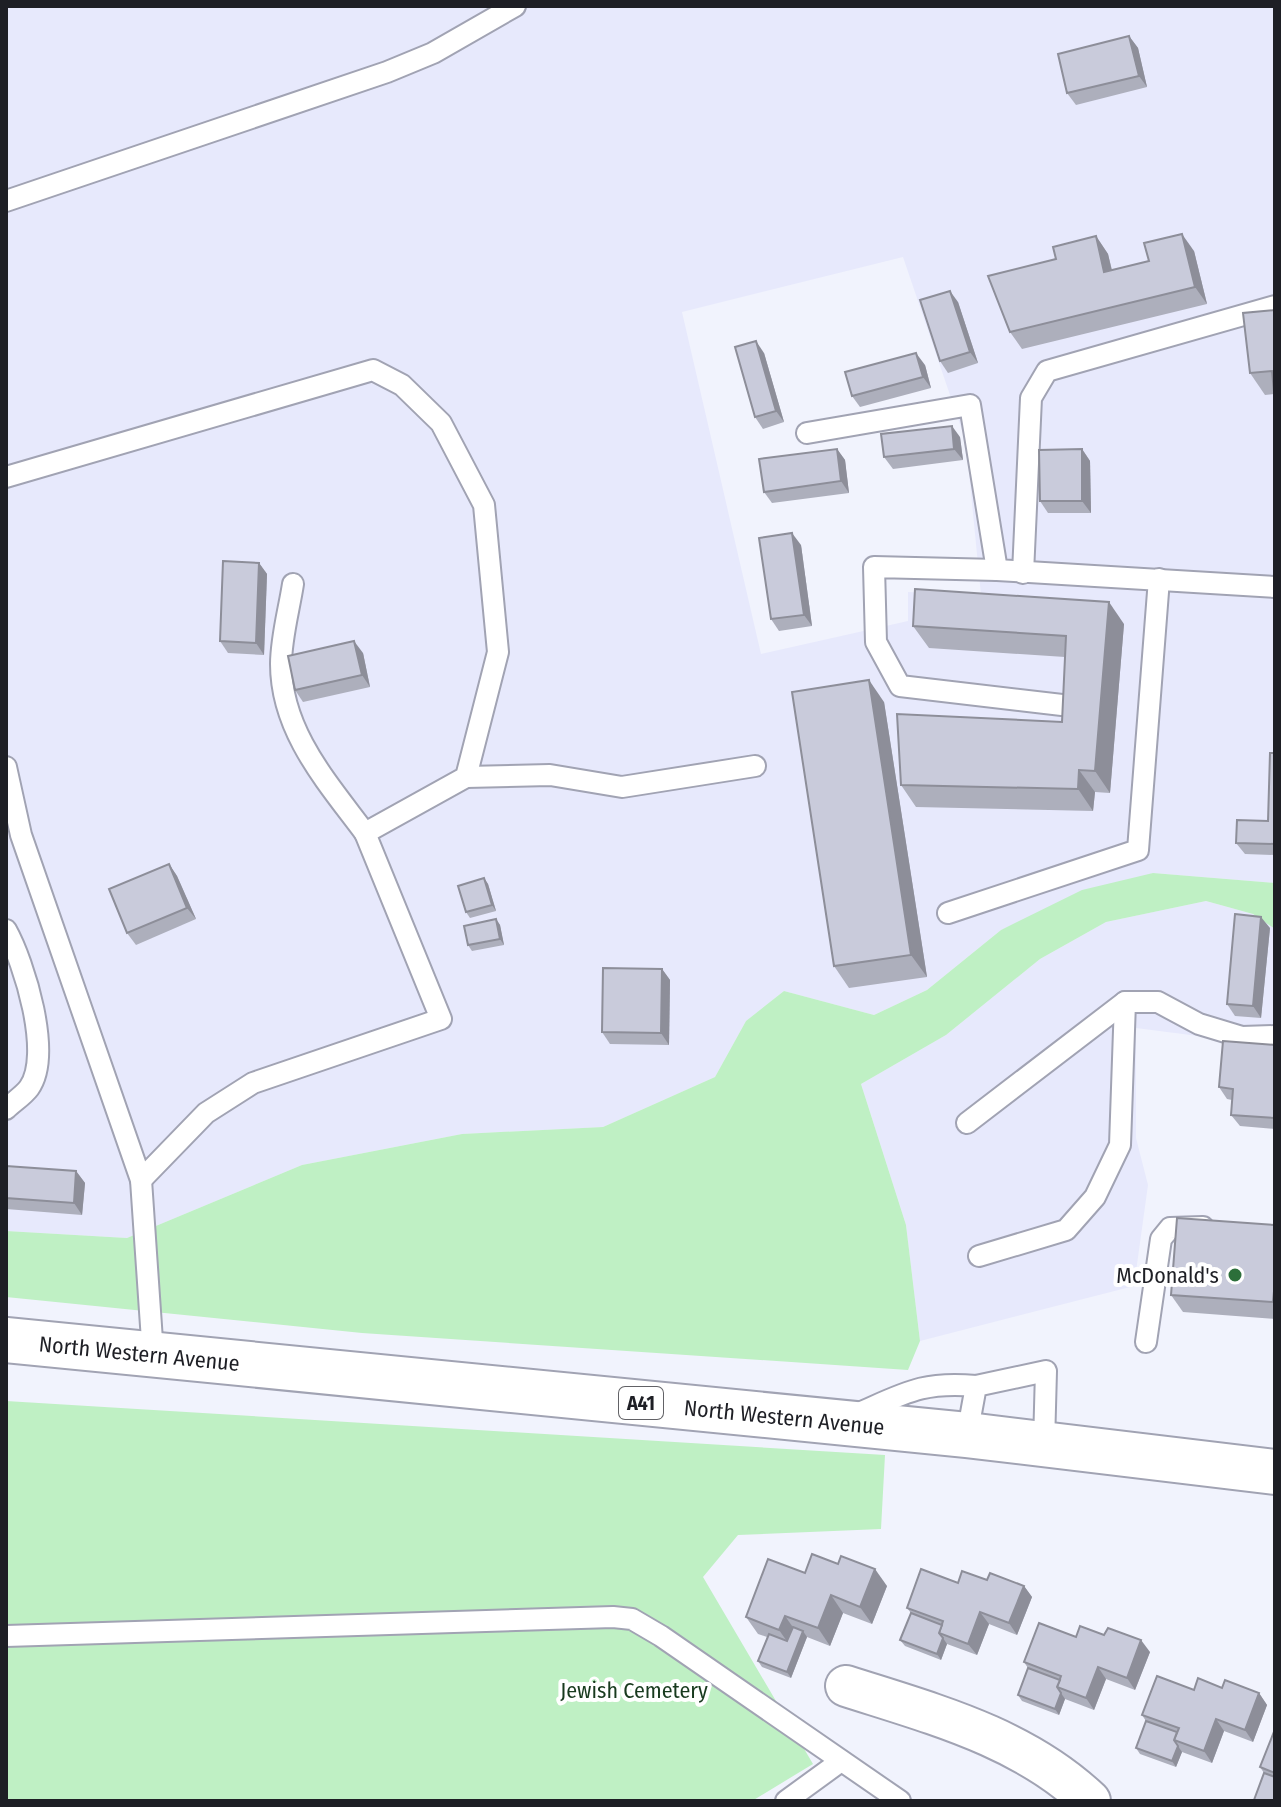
<svg xmlns="http://www.w3.org/2000/svg" width="1281" height="1807" font-family="'Fira Sans Condensed',sans-serif">
  <style>
    .built { fill: #e7e9fc; fill-rule: evenodd }
    .green { fill: #bff0c4 }
    .lines { fill: none; stroke-linecap: round; stroke-linejoin: round }
    .service-casing { stroke: #a1a3b3; stroke-width: 24 }
    .minor-casing { stroke: #a1a3b3; stroke-width: 44 }
    .trunk-casing { stroke: #a1a3b3; stroke-width: 48 }
    .service { stroke: #fff; stroke-width: 20 }
    .minor { stroke: #fff; stroke-width: 40 }
    .trunk { stroke: #fff; stroke-width: 44 }
    .wall { fill: #adafbc }
    .shaded-wall { fill: #8d8e99 }
    .building { fill: #c9cbdb; stroke: #8d8e99; stroke-width: 2 }
    .poi-dot { fill: #2c6f3a; stroke: #fff; stroke-width: 3 }
    .labels { text-anchor: middle; dominant-baseline: central; stroke-width: 8; stroke-linejoin: round; paint-order: stroke }
    .shield { fill: #fff; stroke: #626266; stroke-width: 2 }
    .shield-label { font-size: 20px; font-weight: bold; fill: #1e1f25 }
    .poi-label { font-size: 22px; fill: #1e1f25; stroke: #fff; text-anchor: end }
    .street-label { font-size: 22px; fill: #1e1f25; stroke: #fff }
    .park-label { font-size: 22px; fill: #183a1e; stroke: #fff }
  </style>
  <rect width="100%" height="100%" fill="#f1f3fd"/>
  <g class="built">
    <path d="M6 6H1275V883L1153 873 1001 930 927 990 874 1015 784 991 746 1021 715 1077 603 1127 462 1134 302 1165 127 1238 6 1231ZM903 257 966 442 981 595 908 592V621L761 654 682 312Z"/>
    <polygon points="1206,901 1253,914 1275,929 1275,1046 1136,1028 1136,1138 1148,1185 1134,1286 920,1341 906,1225 861,1084 946,1035 1040,959 1106,922"/>
  </g>
  <g class="green">
    <polygon points="1153,873 1275,883 1275,929 1253,914 1206,901 1106,922 1040,959 946,1035 861,1084 906,1225 920,1341 908,1370 362,1333 6,1297 6,1231 127,1238 302,1165 462,1134 603,1127 715,1077 746,1021 784,991 874,1015 927,990 1001,930 1082,890"/>
    <polygon points="6,1401 885,1455 881,1529 738,1535 703,1577 813,1764 752,1801 6,1801"/>
  </g>
  <g class="lines">
    <defs>
      <g id="service">
        <polyline points="6,201 387,72 433,53 515,6"/>
        <polyline points="807,433 970,405 997,570 1275,587"/>
        <polyline points="6,477 373,370 402,385 441,423 484,505 498,652 466,777 365,833 441,1019 253,1083 206,1113 141,1180"/>
        <polyline points="997,570 874,567 876,642 900,686 1062,705"/>
        <polyline points="1023,573 1031,398 1047,371 1275,306"/>
        <path d="M293 584C289 610 281 638 281 664 281 731 327 782 365 833"/>
        <polyline points="6,767 21,835 141,1180 153,1355"/>
        <polyline points="466,777 550,775 622,787 755,766"/>
        <polyline points="948,913 1138,850 1159,579"/>
        <path d="M6 930C24 962 53 1055 29 1088 23 1096 13 1102 6 1109"/>
        <polyline points="967,1123 1125,1002 1158,1002 1199,1024 1242,1037 1275,1036"/>
        <polyline points="979,1256 1066,1230 1095,1197 1120,1145 1125,1002"/>
        <polyline points="1146,1342 1161,1239 1170,1228 1203,1227"/>
        <path d="M857 1414C905 1393 923 1381 976 1386"/>
        <polyline points="967,1435 976,1386 1046,1371 1044,1444"/>
        <polyline points="6,1636 613,1617 632,1619 661,1636 900,1801"/>
        <polyline points="786,1801 841,1761"/>
      </g>
      <path id="minor" d="M846 1686C933 1714 1023 1737 1090 1801"/>
      <g id="trunk">
        <path id="s1" d="M6 1340 967 1435 1275 1472"/>
      </g>
    </defs>
    <use href="#service" class="service-casing"/>
    <use href="#minor" class="minor-casing"/>
    <use href="#trunk" class="trunk-casing"/>
    <use href="#service" class="service"/>
    <use href="#minor" class="minor"/>
    <use href="#trunk" class="trunk"/>
  </g>
  <g class="wall">
    <polygon points="1129,36 1138,48 1147,87 1076,105 1067,93"/>
    <polygon points="1096,236 1108,254 1112,270 1194,251 1207,304 1022,349 1010,332 1056,259"/>
    <polygon points="958,302 978,363 948,373 940,361"/>
    <polygon points="1275,310 1274,394 1265,395 1250,373"/>
    <polygon points="764,353 784,422 763,429 755,417"/>
    <polygon points="925,365 931,388 860,407 852,396"/>
    <polygon points="960,437 963,460 893,469 884,457"/>
    <polygon points="837,449 845,460 849,493 772,503 764,492"/>
    <polygon points="1082,449 1090,461 1091,513 1048,513 1040,501"/>
    <polygon points="801,545 812,626 779,631 771,619"/>
    <polygon points="259,563 267,574 264,655 228,653 220,641"/>
    <polygon points="1124,624 1110,793 1095,792 1093,811 916,807 901,785 1062,722 1065,657 929,648 913,626"/>
    <polygon points="363,653 370,687 303,702 295,690"/>
    <polygon points="884,702 927,977 849,988 834,966"/>
    <polygon points="1275,753 1275,855 1245,854 1236,843 1268,821"/>
    <polygon points="169,864 177,876 196,919 136,945 127,933"/>
    <polygon points="484,878 488,884 496,911 470,918 466,912"/>
    <polygon points="496,919 500,925 504,945 472,951 468,945"/>
    <polygon points="1270,928 1261,1018 1235,1016 1227,1004"/>
    <polygon points="662,969 670,980 669,1045 610,1044 602,1032"/>
    <polygon points="1275,1045 1275,1129 1240,1126 1231,1115 1232,1100 1227,1099 1219,1087"/>
    <polygon points="6,1166 76,1171 85,1183 82,1215 6,1209"/>
    <polygon points="1275,1225 1275,1319 1183,1312 1171,1295"/>
    <polygon points="805,1573 887,1586 872,1624 843,1613 830,1646 807,1637 791,1678 762,1667 758,1661 767,1637 758,1634 746,1617"/>
    <polygon points="987,1580 1024,1586 1032,1597 1017,1635 989,1624 977,1655 947,1644 941,1660 905,1646 900,1640 911,1613 907,1608 958,1583"/>
    <polygon points="1076,1637 1150,1652 1135,1690 1106,1679 1094,1710 1065,1699 1059,1715 1022,1701 1018,1695 1028,1668 1024,1662"/>
    <polygon points="1222,1688 1259,1693 1267,1705 1253,1742 1224,1731 1212,1763 1182,1752 1176,1767 1140,1754 1136,1748 1146,1721 1142,1715 1194,1690"/>
    <polygon points="1275,1729 1275,1801 1264,1773 1260,1767"/>
  </g>
  <g class="shaded-wall">
    <polygon points="1129,36 1138,48 1147,87 1139,76"/>
    <polygon points="1182,234 1194,251 1207,304 1195,287"/>
    <polygon points="1096,236 1108,254 1116,289 1104,272"/>
    <polygon points="950,291 958,302 978,363 970,352"/>
    <polygon points="756,341 764,353 784,422 776,411"/>
    <polygon points="916,353 925,365 931,388 923,377"/>
    <polygon points="952,426 960,437 963,460 954,449"/>
    <polygon points="837,449 845,460 849,493 841,481"/>
    <polygon points="1082,449 1090,461 1091,513 1082,501"/>
    <polygon points="792,533 801,545 812,626 804,615"/>
    <polygon points="259,563 267,574 264,655 256,643"/>
    <polygon points="1109,602 1124,624 1110,793 1095,771"/>
    <polygon points="354,641 363,653 370,687 362,675"/>
    <polygon points="869,680 884,702 927,977 911,955"/>
    <polygon points="1079,770 1095,792 1093,811 1078,789"/>
    <polygon points="169,864 177,876 196,919 187,908"/>
    <polygon points="484,878 488,884 496,911 492,905"/>
    <polygon points="1261,917 1270,928 1261,1018 1253,1006"/>
    <polygon points="496,919 500,925 504,945 500,939"/>
    <polygon points="662,969 670,980 669,1045 661,1033"/>
    <polygon points="76,1171 85,1183 82,1215 74,1203"/>
    <polygon points="875,1569 887,1586 872,1624 860,1607"/>
    <polygon points="1024,1586 1032,1597 1017,1635 1009,1623"/>
    <polygon points="831,1595 843,1613 830,1646 818,1628"/>
    <polygon points="980,1612 989,1624 977,1655 968,1644"/>
    <polygon points="785,1616 797,1633 791,1647 779,1630"/>
    <polygon points="803,1631 807,1637 791,1678 787,1672"/>
    <polygon points="943,1638 947,1644 941,1660 937,1654"/>
    <polygon points="1141,1640 1150,1652 1135,1690 1127,1678"/>
    <polygon points="1098,1667 1106,1679 1094,1710 1086,1698"/>
    <polygon points="1061,1693 1065,1699 1059,1715 1055,1709"/>
    <polygon points="1259,1693 1267,1705 1253,1742 1245,1730"/>
    <polygon points="1216,1719 1224,1731 1212,1763 1204,1751"/>
    <polygon points="1178,1746 1182,1752 1176,1767 1172,1761"/>
  </g>
  <g class="building">
    <polygon points="1129,36 1139,76 1067,93 1058,54"/>
    <polygon points="1182,234 1195,287 1010,332 988,276 1056,259 1053,247 1096,236 1104,272 1149,261 1144,243"/>
    <polygon points="950,291 970,352 940,361 920,300"/>
    <polygon points="1275,310 1275,402 1272,371 1250,373 1243,313"/>
    <polygon points="756,341 776,411 755,417 735,347"/>
    <polygon points="916,353 923,377 852,396 845,372"/>
    <polygon points="952,426 954,449 884,457 881,434"/>
    <polygon points="837,449 841,481 764,492 759,459"/>
    <polygon points="1082,449 1082,501 1040,501 1039,450"/>
    <polygon points="792,533 804,615 771,619 759,538"/>
    <polygon points="223,561 259,563 256,643 220,641"/>
    <polygon points="915,589 1109,602 1095,771 1079,770 1078,789 901,785 897,714 1062,722 1066,636 913,626"/>
    <polygon points="354,641 362,675 295,690 288,656"/>
    <polygon points="869,680 911,955 834,966 792,692"/>
    <polygon points="1270,753 1275,753 1275,844 1236,843 1237,820 1268,821"/>
    <polygon points="169,864 187,908 127,933 109,889"/>
    <polygon points="484,878 492,905 466,912 458,886"/>
    <polygon points="1235,914 1261,917 1253,1006 1227,1004"/>
    <polygon points="496,919 500,939 468,945 464,926"/>
    <polygon points="603,968 662,969 661,1033 602,1032"/>
    <polygon points="1223,1041 1275,1045 1275,1118 1231,1115 1233,1089 1219,1087"/>
    <polygon points="6,1166 76,1171 74,1203 6,1198"/>
    <polygon points="1177,1218 1275,1225 1275,1280 1273,1302 1171,1295"/>
    <polygon points="812,1554 838,1564 841,1556 875,1569 860,1607 831,1595 818,1628 785,1616 779,1630 746,1617 768,1559 805,1573"/>
    <polygon points="921,1569 958,1583 962,1571 987,1580 990,1573 1024,1586 1009,1623 980,1612 968,1644 939,1633 943,1621 907,1608"/>
    <polygon points="911,1613 942,1625 939,1633 943,1638 937,1654 900,1640"/>
    <polygon points="1039,1623 1076,1637 1080,1626 1104,1635 1108,1628 1141,1640 1127,1678 1098,1667 1086,1698 1057,1687 1061,1676 1024,1662"/>
    <polygon points="793,1627 803,1631 787,1672 758,1661 769,1634 787,1641"/>
    <polygon points="1028,1668 1060,1680 1057,1687 1061,1693 1055,1709 1018,1695"/>
    <polygon points="1157,1676 1194,1690 1198,1678 1222,1688 1225,1680 1259,1693 1245,1730 1216,1719 1204,1751 1174,1740 1179,1728 1142,1715"/>
    <polygon points="1146,1721 1177,1732 1174,1740 1178,1746 1172,1761 1136,1748"/>
    <polygon points="1275,1729 1275,1773 1260,1767"/>
    <polygon points="1264,1773 1275,1777 1275,1801 1254,1800"/>
  </g>
  <circle class="poi-dot" cx="1235" cy="1275" r="8"/>
  <g class="labels">
    <rect class="shield" x="619" y="1387" width="44" height="32" rx="6"/>
    <g class="shield-label">
      <text x="641" y="1403">A41</text>
    </g>
    <g class="poi-label">
      <text x="1219" y="1275">McDonald's</text>
    </g>
    <g class="street-label">
      <text stroke="none"><textPath href="#s1" startOffset="134">North Western Avenue</textPath></text>
      <text stroke="none"><textPath href="#s1" startOffset="782">North Western Avenue</textPath></text>
    </g>
    <g class="park-label">
      <text x="634" y="1690">Jewish Cemetery</text>
    </g>
  </g>
  <rect width="1281" height="1807" fill="none" stroke="#1e1f25" stroke-width="16"/>
</svg>
